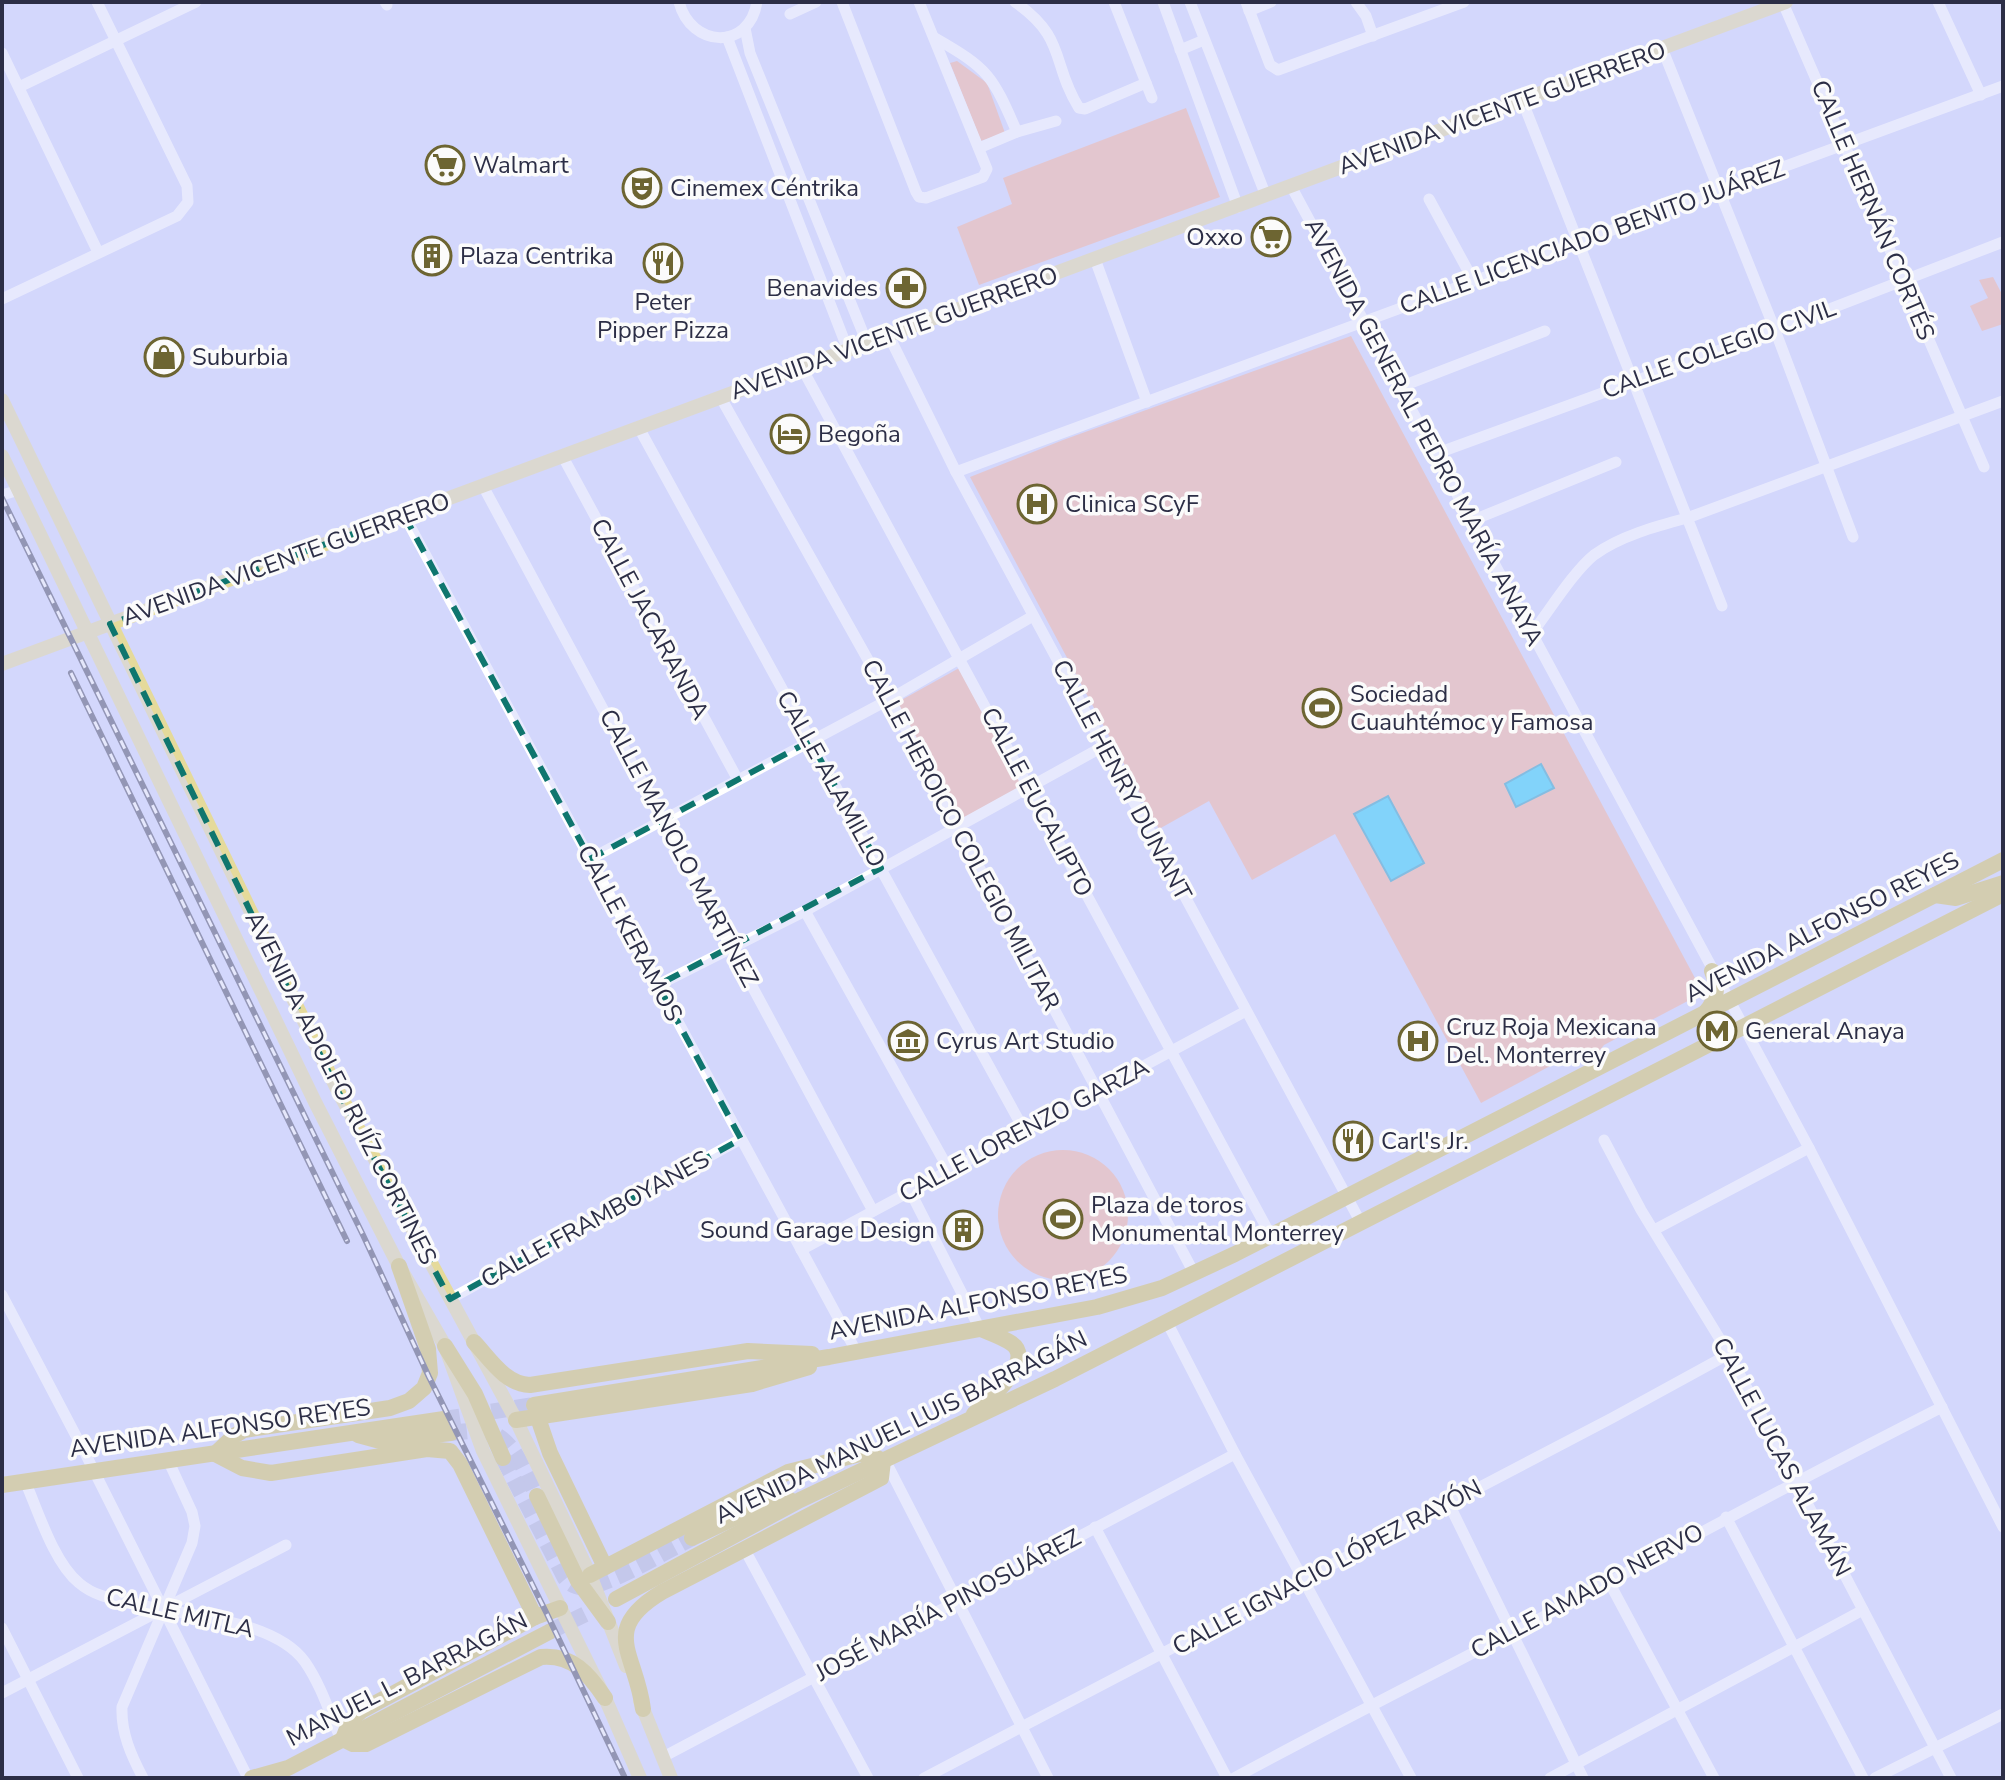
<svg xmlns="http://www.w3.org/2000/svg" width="2005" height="1780" font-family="'Nunito Sans',sans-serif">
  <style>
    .green { fill: #f6b29a }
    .water { fill: #20cef9; stroke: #249ec3; stroke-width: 2 }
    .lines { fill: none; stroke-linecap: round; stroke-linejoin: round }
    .highway-tunnel { stroke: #b2b5d8; stroke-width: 16; stroke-dasharray: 16 8; stroke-linecap: butt }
    .minor { stroke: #fff; stroke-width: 11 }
    .major { stroke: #e5da9b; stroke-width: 14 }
    .highway { stroke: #d3c258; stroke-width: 16 }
    .rail-casing { stroke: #454761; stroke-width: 6 }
    .rail { stroke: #fbfbfb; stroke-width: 3; stroke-dasharray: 9; stroke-linecap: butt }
    .marked { fill: none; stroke: #0f766e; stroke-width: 6; stroke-dasharray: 16 10; stroke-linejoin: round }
    .labels { text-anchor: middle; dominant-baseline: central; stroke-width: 7; stroke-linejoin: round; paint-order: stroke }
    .street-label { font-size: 24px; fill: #2c2e46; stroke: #fbfbfb }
    .poi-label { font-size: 24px; fill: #2c2e46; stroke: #fbfbfb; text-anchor: start }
  </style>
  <rect width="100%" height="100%" fill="#d3d7fc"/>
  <g class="green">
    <polygon points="957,61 987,83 1005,133 981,141 950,63"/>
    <polygon points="1186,108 1220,197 979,285 957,227 1012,204 1003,178"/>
    <polygon points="1993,277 2003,296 2003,324 1982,331 1970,306 1988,298 1979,280"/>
    <polygon points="1351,336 1703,993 1604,1045 1596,1055 1587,1059 1567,1057 1481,1103 1335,834 1252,880 1209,801 1159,829 970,477 1063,440"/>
    <polygon points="961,667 1025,786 957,822 896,703"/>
    <circle cx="1063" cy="1215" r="65"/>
  </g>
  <g class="water">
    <polygon points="1541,764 1554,788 1516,807 1505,784"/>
    <polygon points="1388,796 1424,863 1391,881 1354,814"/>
  </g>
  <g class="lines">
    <g class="highway-tunnel">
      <polyline points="444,1419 534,1405"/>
      <path d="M451 1433C463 1432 476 1429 488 1432 514 1438 526 1475 537 1496"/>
      <path d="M503 1458 565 1578C569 1583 574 1587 581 1587 602 1590 670 1549 692 1538"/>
      <polyline points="549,1632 608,1603"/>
    </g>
    <g class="minor">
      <polyline points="385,2 387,5"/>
      <path d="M679 2C691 48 749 51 757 2"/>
      <polyline points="842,2 916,192 919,197 926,198 983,177 987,169 919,2"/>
      <path d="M1015 2C1067 38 1051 63 1079 108L1085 109 1146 83"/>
      <polyline points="1114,2 1152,98"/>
      <polyline points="1163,2 1238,207"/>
      <polyline points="1190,2 1266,196"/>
      <polyline points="1246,2 1270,65 1278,70 1464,2"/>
      <polyline points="1356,2 1366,16 1373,36"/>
      <polyline points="1938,2 1981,95"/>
      <polyline points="1783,3 1984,467"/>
      <polyline points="1249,11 1271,2"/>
      <polyline points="790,14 816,2"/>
      <polyline points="745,28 750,53 867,343"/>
      <polyline points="727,37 848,350"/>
      <path d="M935 38C989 69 992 75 1017 132"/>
      <polyline points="1662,48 1775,330 1853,537"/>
      <polyline points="1180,50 1204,40"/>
      <polyline points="2,53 98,252"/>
      <polyline points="19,87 196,2"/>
      <polyline points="1522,100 1722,606"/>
      <polyline points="979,148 1017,132 1056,121"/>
      <polyline points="1291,186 1809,1148 2003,1527"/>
      <polyline points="1429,199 1473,280"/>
      <polyline points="1095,259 1147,402"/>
      <polyline points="2,299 177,216 188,202 187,186 97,2"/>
      <polyline points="888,334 956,472 1361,1223"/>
      <polyline points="802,368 1271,1236"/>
      <polyline points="1400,387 1545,331"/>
      <polyline points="721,398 890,699 1195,1275"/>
      <polyline points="639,428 1024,1130"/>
      <polyline points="1435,454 1775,330 2003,242"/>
      <polyline points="563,457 738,780"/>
      <polyline points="956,472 2003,86"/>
      <polyline points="483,486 873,1211"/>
      <polyline points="2,495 19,490"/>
      <polyline points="404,515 856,1351"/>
      <polyline points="1471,521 1616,462"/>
      <path d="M1532 633C1549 611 1574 571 1594 555 1620 536 1657 526 1687 518L2003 401"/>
      <polyline points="590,859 890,699 1033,616"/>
      <polyline points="805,911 949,1170"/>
      <polyline points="658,985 805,911 1104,746"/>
      <polyline points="1604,1140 1641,1210 1729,1354 1951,1778"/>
      <polyline points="910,1191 980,1329"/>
      <polyline points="1654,1230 1809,1148"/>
      <polyline points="801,1250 1246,1011"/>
      <polyline points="2,1295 85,1453 248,1778"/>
      <polyline points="450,1299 741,1139"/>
      <polyline points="1167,1322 1235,1454 1411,1778"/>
      <polyline points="885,1460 1048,1778"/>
      <path d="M25 1481C38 1511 54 1563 79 1583 96 1598 120 1600 141 1605 189 1616 275 1620 305 1662 321 1685 330 1714 341 1740"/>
      <polyline points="1449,1504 1583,1778"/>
      <polyline points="1726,1517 1863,1778"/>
      <polyline points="1095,1527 1227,1778"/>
      <polyline points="745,1550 868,1778"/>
      <polyline points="1609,1582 1714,1778"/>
      <polyline points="2,1628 78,1778"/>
      <polyline points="2,1693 286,1545"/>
      <polyline points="663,1757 1235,1454"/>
      <path d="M143 1778C131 1755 121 1733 122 1707L192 1543 195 1526 192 1512 168 1460"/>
      <polyline points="924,1778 1612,1418 1729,1354"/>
      <path d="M1234 1778C1358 1711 1485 1648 1609 1582 1720 1522 1830 1464 1942 1407"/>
      <polyline points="1550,1778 1863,1610"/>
      <polyline points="1875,1778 2003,1714"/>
    </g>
    <g class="major">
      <polyline points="2,400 338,1091 516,1420 590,1575 626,1666"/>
      <polyline points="2,456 316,1104 399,1266 445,1346 483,1451 605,1698 640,1778"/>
      <polyline points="2,664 1786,2"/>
      <polyline points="640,1701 671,1778"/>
    </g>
    <g class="highway">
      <polyline points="1935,895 1956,898 2003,883"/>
      <path d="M1705 1013C1717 1000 1719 986 1712 971"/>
      <path d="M474 1342C490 1359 505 1384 530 1385L748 1351 812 1354"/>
      <polyline points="445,1346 475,1394 503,1458"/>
      <polyline points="534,1405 829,1357 1097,1307 1162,1288 1235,1254 2003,860"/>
      <path d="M974 1414C988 1400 1037 1360 1011 1343 1002 1337 990 1333 981 1329"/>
      <polyline points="538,1418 550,1453 605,1567"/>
      <polyline points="516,1420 752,1384 809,1367"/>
      <polyline points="358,1435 380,1441 451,1433"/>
      <polyline points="215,1454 242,1468 271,1473 427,1449 450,1451 460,1464 535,1617"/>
      <polyline points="215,1454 234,1436 244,1430 390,1408 409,1401 424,1388 430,1373 428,1349 399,1266"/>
      <polyline points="2,1485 444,1419"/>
      <polyline points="537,1496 578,1581 608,1622"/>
      <polyline points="692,1538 757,1507 790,1500"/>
      <path d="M590 1575 788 1472 860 1454H870L883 1461 881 1478 662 1592C599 1630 636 1653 643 1709"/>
      <polyline points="616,1599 800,1500 1055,1379 2003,894"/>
      <path d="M560 1608 535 1617 361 1711 350 1721 343 1739 353 1744H366L541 1657C572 1654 589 1674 605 1698"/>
      <polyline points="252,1778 288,1768 549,1632"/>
    </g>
    <defs>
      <g id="rail">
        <polyline points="2,498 363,1235 429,1377 546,1612 625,1778"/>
        <polyline points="71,673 347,1241"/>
      </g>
    </defs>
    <use href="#rail" class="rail-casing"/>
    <use href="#rail" class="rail"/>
  </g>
  <path d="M0 0H2005V1780H0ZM404 515 590 859 810 741 881 868 658 985 741 1139 450 1299 338 1091 110 624Z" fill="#d3d7fc" fill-opacity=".55" fill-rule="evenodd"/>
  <path class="marked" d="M404 515 590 859 810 741 881 868 658 985 741 1139 450 1299 338 1091 110 624Z"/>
  <defs>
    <symbol id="supermarket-ring" viewBox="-11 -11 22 22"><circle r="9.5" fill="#fbfbfb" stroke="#6d6532" stroke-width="1.5"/><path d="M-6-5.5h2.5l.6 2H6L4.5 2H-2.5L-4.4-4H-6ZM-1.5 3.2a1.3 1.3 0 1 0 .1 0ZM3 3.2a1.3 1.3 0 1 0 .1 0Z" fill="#6d6532"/></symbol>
    <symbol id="theatre-ring" viewBox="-11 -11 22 22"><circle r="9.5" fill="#fbfbfb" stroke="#6d6532" stroke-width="1.5"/><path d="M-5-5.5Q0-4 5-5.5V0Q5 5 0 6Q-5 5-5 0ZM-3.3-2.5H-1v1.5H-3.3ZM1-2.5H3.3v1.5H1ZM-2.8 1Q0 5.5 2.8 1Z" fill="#6d6532"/></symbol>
    <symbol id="building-ring" viewBox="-11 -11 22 22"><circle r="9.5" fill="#fbfbfb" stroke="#6d6532" stroke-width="1.5"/><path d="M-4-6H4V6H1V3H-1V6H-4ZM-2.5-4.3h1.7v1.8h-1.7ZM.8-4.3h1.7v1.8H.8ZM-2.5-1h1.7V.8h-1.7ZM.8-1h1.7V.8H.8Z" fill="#6d6532"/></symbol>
    <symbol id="restaurant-ring" viewBox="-11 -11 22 22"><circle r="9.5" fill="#fbfbfb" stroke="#6d6532" stroke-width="1.5"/><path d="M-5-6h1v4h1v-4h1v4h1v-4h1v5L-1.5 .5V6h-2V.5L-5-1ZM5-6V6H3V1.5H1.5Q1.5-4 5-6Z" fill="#6d6532"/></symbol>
    <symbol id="pharmacy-ring" viewBox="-11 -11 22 22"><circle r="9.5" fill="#fbfbfb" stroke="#6d6532" stroke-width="1.5"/><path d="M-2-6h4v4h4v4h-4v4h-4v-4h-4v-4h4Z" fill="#6d6532"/></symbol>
    <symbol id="shop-ring" viewBox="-11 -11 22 22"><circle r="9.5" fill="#fbfbfb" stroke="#6d6532" stroke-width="1.5"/><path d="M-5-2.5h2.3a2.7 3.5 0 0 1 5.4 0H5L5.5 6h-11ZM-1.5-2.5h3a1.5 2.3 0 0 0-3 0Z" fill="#6d6532"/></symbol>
    <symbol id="hotel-ring" viewBox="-11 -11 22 22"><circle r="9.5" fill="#fbfbfb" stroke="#6d6532" stroke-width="1.5"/><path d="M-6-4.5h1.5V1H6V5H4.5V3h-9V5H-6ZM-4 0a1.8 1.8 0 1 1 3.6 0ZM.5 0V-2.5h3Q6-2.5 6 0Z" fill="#6d6532"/></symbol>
    <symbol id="hospital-ring" viewBox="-11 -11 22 22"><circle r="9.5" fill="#fbfbfb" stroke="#6d6532" stroke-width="1.5"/><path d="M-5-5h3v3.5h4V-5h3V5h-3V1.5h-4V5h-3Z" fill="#6d6532"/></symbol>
    <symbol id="stadium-ring" viewBox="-11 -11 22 22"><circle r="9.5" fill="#fbfbfb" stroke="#6d6532" stroke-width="1.5"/><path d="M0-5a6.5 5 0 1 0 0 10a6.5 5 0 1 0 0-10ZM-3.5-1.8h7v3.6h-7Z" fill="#6d6532"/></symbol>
    <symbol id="metro-ring" viewBox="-11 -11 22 22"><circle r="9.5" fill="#fbfbfb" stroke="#6d6532" stroke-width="1.5"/><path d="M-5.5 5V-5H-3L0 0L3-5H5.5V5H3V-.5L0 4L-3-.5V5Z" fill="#6d6532"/></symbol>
    <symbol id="museum-ring" viewBox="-11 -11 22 22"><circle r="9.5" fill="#fbfbfb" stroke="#6d6532" stroke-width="1.5"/><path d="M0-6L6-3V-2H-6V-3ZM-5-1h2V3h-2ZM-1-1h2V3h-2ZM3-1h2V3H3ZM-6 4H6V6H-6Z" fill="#6d6532"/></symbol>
  </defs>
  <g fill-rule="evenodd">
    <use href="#supermarket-ring" x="423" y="143" width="44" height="44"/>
    <use href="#theatre-ring" x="620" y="166" width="44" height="44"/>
    <use href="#supermarket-ring" x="1249" y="215" width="44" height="44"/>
    <use href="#building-ring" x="410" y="234" width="44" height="44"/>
    <use href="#restaurant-ring" x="641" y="241" width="44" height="44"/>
    <use href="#pharmacy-ring" x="884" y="266" width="44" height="44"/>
    <use href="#shop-ring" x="142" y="335" width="44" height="44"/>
    <use href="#hotel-ring" x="768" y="412" width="44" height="44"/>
    <use href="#hospital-ring" x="1015" y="482" width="44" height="44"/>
    <use href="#stadium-ring" x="1300" y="686" width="44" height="44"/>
    <use href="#metro-ring" x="1695" y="1009" width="44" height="44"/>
    <use href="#museum-ring" x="886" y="1019" width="44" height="44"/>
    <use href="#hospital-ring" x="1396" y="1019" width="44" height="44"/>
    <use href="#restaurant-ring" x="1331" y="1119" width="44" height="44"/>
    <use href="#stadium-ring" x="1041" y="1197" width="44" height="44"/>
    <use href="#building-ring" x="941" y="1208" width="44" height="44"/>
  </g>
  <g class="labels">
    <g class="street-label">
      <text transform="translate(1502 108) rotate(-20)">AVENIDA VICENTE GUERRERO</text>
      <text transform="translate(1873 210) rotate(67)">CALLE HERNÁN CORTÉS</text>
      <text transform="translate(1592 237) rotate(-20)">CALLE LICENCIADO BENITO JUÁREZ</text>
      <text transform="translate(894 333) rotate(-20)">AVENIDA VICENTE GUERRERO</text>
      <text transform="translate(1719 349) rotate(-20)">CALLE COLEGIO CIVIL</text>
      <text transform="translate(1424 432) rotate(62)">AVENIDA GENERAL PEDRO MARÍA ANAYA</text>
      <text transform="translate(286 559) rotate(-20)">AVENIDA VICENTE GUERRERO</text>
      <text transform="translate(650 619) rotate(62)">CALLE JACARANDA</text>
      <text transform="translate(831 779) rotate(61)">CALLE ALAMILLO</text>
      <text transform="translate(1122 780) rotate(62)">CALLE HENRY DUNANT</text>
      <text transform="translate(1037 802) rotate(62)">CALLE EUCALIPTO</text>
      <text transform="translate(961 835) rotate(62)">CALLE HEROICO COLEGIO MILITAR</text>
      <text transform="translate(679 848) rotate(62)">CALLE MANOLO MARTÍNEZ</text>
      <text transform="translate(1822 927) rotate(-27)">AVENIDA ALFONSO REYES</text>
      <text transform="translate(630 933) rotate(62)">CALLE KERAMOS</text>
      <text transform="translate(341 1088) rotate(63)">AVENIDA ADOLFO RUÍZ CORTINES</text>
      <text transform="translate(1024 1130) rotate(-28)">CALLE LORENZO GARZA</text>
      <text transform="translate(595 1219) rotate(-29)">CALLE FRAMBOYANES</text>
      <text transform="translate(978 1303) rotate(-11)">AVENIDA ALFONSO REYES</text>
      <text transform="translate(901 1427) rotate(-26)">AVENIDA MANUEL LUIS BARRAGÁN</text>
      <text transform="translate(220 1428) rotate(-8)">AVENIDA ALFONSO REYES</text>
      <text transform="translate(1782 1457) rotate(62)">CALLE LUCAS ALAMÁN</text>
      <text transform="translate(1327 1567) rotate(-28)">CALLE IGNACIO LÓPEZ RAYÓN</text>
      <text transform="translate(1587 1591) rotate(-28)">CALLE AMADO NERVO</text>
      <text transform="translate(948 1605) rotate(-28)">JOSÉ MARÍA PINOSUÁREZ</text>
      <text transform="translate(180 1613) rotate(13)">CALLE MITLA</text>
      <text transform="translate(407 1679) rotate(-27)">MANUEL L. BARRAGÁN</text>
    </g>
    <g class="poi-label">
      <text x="473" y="165">Walmart</text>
      <text x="670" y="188">Cinemex Céntrika</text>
      <text x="1243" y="237" text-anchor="end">Oxxo</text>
      <text x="460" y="256">Plaza Centrika</text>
      <text x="878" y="288" text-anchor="end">Benavides</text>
      <text x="663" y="302" text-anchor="middle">Peter<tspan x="663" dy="28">Pipper Pizza</tspan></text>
      <text x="192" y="357">Suburbia</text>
      <text x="818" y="434">Begoña</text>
      <text x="1065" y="504">Clinica SCyF</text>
      <text x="1350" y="694">Sociedad<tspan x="1350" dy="28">Cuauhtémoc y Famosa</tspan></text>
      <text x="1446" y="1027">Cruz Roja Mexicana<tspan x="1446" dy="28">Del. Monterrey</tspan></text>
      <text x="1745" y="1031">General Anaya</text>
      <text x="936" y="1041">Cyrus Art Studio</text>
      <text x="1381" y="1141">Carl's Jr.</text>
      <text x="1091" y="1205">Plaza de toros<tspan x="1091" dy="28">Monumental Monterrey</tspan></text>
      <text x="935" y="1230" text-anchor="end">Sound Garage Design</text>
    </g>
  </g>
  <rect width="2005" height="1780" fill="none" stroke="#2c2e46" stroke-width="8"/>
</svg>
